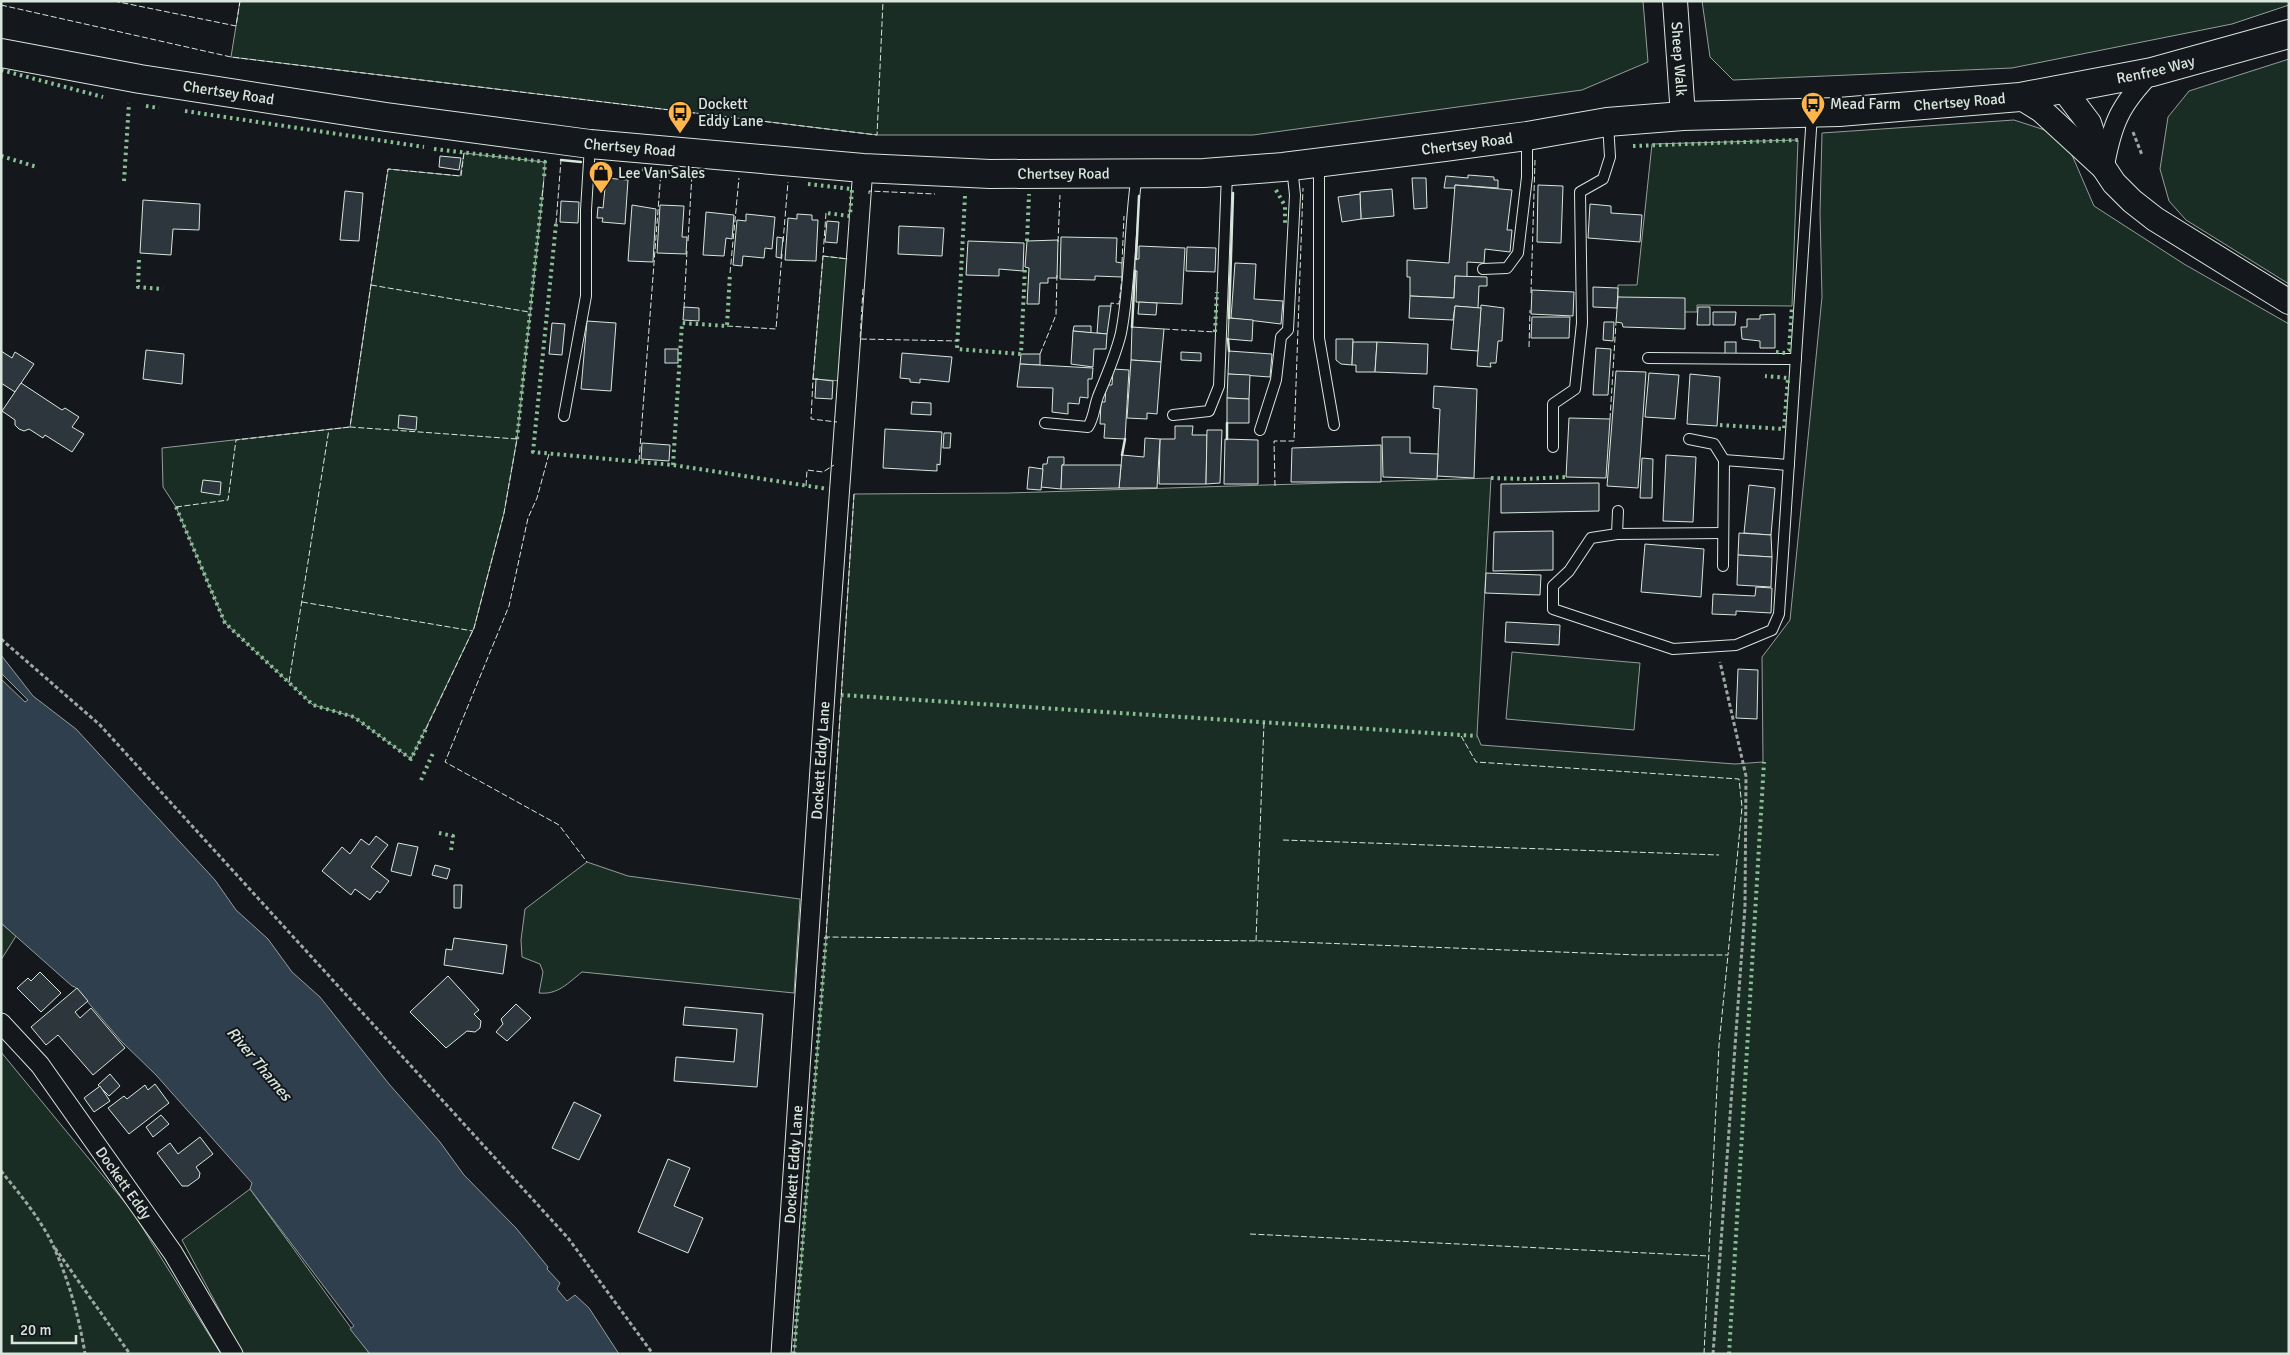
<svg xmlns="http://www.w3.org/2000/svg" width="2290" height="1355" font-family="Signika,sans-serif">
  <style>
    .green { fill: #1a2d24; stroke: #939e99 }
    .water { fill: #2f3f4d; stroke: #939e99 }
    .building { fill: #2c363c; stroke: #d8e6dc }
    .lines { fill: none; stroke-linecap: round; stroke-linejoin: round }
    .service-casing { stroke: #d8e6dc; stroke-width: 12 }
    .minor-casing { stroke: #d8e6dc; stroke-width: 21 }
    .tertiary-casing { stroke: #d8e6dc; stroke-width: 26 }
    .secondary-casing { stroke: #d8e6dc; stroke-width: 30 }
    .path { stroke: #9da8a2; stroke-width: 3; stroke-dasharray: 4 2.5; stroke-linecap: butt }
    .service { stroke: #14181c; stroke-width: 10 }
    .minor { stroke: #14181c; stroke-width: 19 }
    .tertiary { stroke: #14181c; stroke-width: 24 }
    .secondary { stroke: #14181c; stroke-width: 28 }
    .hedge { stroke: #8ac095; stroke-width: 4; stroke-dasharray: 2.5 4; stroke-linecap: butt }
    .fence { stroke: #d8e6dc; stroke-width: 1; stroke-dasharray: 6 2.5; stroke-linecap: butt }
    .wall { stroke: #d8e6dc; stroke-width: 2.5 }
    .labels { text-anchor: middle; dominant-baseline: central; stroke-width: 4; stroke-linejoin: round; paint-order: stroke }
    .street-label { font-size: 15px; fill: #d8e6dc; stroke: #14181c }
    .poi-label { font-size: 15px; fill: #d8e6dc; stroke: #14181c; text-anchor: start }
    .water-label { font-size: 16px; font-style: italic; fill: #d8e6dc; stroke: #14181c }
  </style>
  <rect width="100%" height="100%" fill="#14181c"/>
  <g class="green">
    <polygon points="240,1 1643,1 1648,62 1582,90 1253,135 877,135 231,57"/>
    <polygon points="1702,1 2289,1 2289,5 2232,24 2012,68 1733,80 1710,57"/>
    <polygon points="2289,59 2289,284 2186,220 2169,201 2160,169 2168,117 2189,91"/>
    <polygon points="2014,120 2051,132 2072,155 2094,206 2184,264 2289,324 2289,1354 794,1354 826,937 854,494 1008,493 1491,478 1477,735 1481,745 1735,764 1763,762 1762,657 1790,620 1822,297 1820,213 1822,133"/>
    <polygon points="1798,140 1792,306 1697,305 1697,312 1685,312 1618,297 1618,285 1637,285 1652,144"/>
    <polygon points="464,153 545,162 543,190 517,439 504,513 474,628 411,759 354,717 313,705 225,623 176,507 163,487 162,448 350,427 388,169 460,176"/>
    <polygon points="823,256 848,259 842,381 813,379"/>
    <polygon points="1512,652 1640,663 1634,730 1506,719"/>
    <path d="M587 862 628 876 800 899 794 993 582 972C568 983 558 995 539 993L543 972 540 964 522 957 521 940 525 909Z"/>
    <polygon points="1,923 16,936 1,960"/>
    <polygon points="1,1052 132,1211 221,1354 1,1354"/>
    <polygon points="250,1189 370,1354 243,1354 182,1240"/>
  </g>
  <polygon class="water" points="1,655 33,696 76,729 215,880 236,910 268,939 292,972 320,997 389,1084 440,1142 464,1175 516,1228 548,1267 547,1269 560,1283 557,1289 567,1301 575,1295 589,1308 619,1354 370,1354 350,1329 354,1326 250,1189 252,1183 156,1075 121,1041 75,987 72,986 1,923 1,679 25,702 28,700 1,673"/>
  <g class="building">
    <polygon points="440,156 461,158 459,170 439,167"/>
    <polygon points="1468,175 1494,177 1494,180 1498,180 1498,188 1455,185 1455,188 1444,188 1446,176 1468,178"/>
    <polygon points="606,178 628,180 625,224 602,222 603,218 597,218 598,207 603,208"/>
    <polygon points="1412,178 1426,178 1427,208 1414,209"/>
    <polygon points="1455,185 1512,190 1507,230 1512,230 1510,252 1485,249 1484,263 1467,262 1467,277 1455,276 1454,298 1410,296 1410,277 1407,277 1407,260 1449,263"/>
    <polygon points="1538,185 1563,186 1561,243 1537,242"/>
    <polygon points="1392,189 1394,216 1361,219 1360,192"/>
    <polygon points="345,191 363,193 359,241 340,240"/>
    <polygon points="1360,194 1361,219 1342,222 1338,197"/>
    <polygon points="143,200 200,204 199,230 173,229 171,255 140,253"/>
    <polygon points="561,201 579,202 578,223 560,222"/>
    <polygon points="1590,204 1611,206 1611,213 1642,215 1640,242 1588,238"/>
    <polygon points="632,205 656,209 653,262 628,261"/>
    <polygon points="660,205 684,206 682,237 687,237 686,254 657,253"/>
    <polygon points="706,212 734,215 732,239 726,238 724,256 703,255"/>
    <polygon points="746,214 775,217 772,249 765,248 764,258 743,256 742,266 733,265 737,220 746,221"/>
    <polygon points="797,214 812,215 812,220 818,220 816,261 785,260 788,218 797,219"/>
    <polygon points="827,221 839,222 837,243 825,242"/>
    <polygon points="899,226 944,228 942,256 898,254"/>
    <polygon points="777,237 783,238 781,258 776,257"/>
    <polygon points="1061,237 1117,238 1116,262 1122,263 1122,277 1095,276 1095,280 1060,279"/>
    <polygon points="1058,240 1057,278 1048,278 1048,283 1040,283 1039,304 1027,304 1029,268 1025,267 1027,241"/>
    <polygon points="968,241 1024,243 1023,271 999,269 999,276 966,275"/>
    <polygon points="1139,246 1185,248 1182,304 1136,302 1137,271 1135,271 1135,259 1139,259"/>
    <polygon points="1187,247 1216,248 1215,272 1186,271"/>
    <polygon points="1235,263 1256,264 1254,299 1283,301 1281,324 1231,318"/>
    <polygon points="1455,276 1487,277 1487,286 1479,286 1478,308 1455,306 1453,320 1409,318 1410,296 1454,298"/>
    <polygon points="1593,287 1618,288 1617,308 1593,307"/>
    <polygon points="1532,290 1574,292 1573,316 1531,314"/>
    <polygon points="1618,297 1685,298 1685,329 1623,327 1622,323 1616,322"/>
    <polygon points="1139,302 1157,303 1156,315 1138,314"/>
    <polygon points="1481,305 1504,308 1502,341 1498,341 1496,363 1490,363 1491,367 1477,366"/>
    <polygon points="1099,306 1111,306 1107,334 1097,333"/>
    <polygon points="1455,306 1481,308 1478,351 1451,349"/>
    <polygon points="684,307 699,308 699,321 683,320"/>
    <polygon points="1698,307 1710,307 1710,325 1697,325"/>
    <polygon points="1713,312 1736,312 1735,325 1713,325"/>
    <polygon points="1775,314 1775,348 1760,348 1760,341 1742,339 1741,327 1747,327 1747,319 1760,319 1760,315"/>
    <polygon points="1532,317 1570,317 1569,338 1531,338"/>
    <polygon points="1229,318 1253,320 1252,341 1228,339"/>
    <polygon points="587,321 616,323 611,391 581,389"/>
    <polygon points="1604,322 1614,322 1613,341 1603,340"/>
    <polygon points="552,323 565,324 562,355 549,354"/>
    <polygon points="1074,326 1091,326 1091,333 1073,331"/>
    <polygon points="1132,327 1164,329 1161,362 1131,360"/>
    <polygon points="1073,331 1107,334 1106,349 1094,349 1093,367 1071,364"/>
    <polygon points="1336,339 1353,339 1352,365 1341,364 1336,360"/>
    <polygon points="1353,342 1377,342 1375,372 1356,372 1356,365 1352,365"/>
    <polygon points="1377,342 1428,344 1427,374 1375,372"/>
    <rect x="1725" y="342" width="11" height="14"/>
    <polygon points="1596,348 1611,349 1608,395 1593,395"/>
    <rect x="665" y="349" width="13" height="14"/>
    <polygon points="146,350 184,354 182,384 143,379"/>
    <polygon points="1,351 12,358 15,352 34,364 15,392 1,383"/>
    <polygon points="1229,351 1272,354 1270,377 1228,374"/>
    <polygon points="1181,352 1201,353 1201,361 1181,360"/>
    <polygon points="902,353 952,357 949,382 920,379 920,383 910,382 910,379 900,378"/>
    <polygon points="1021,354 1040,354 1040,365 1020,364"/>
    <polygon points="1131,360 1161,362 1157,414 1147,413 1147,419 1127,418"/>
    <polygon points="1020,364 1093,368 1092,379 1088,379 1088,398 1080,397 1079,404 1068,403 1068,414 1052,412 1053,388 1017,387"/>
    <polygon points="1113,369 1129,370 1125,439 1104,438 1105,424 1100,424 1101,402 1105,402 1106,385 1112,385"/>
    <polygon points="1616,371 1646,372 1638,488 1607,486"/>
    <polygon points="1649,373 1679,375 1675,419 1645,417"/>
    <polygon points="1228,374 1250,375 1249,399 1227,398"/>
    <polygon points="1690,374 1720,377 1717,426 1687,424"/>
    <polygon points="816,379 833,381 832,399 815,398"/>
    <polygon points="21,383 62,410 65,408 79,417 72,427 84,434 72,452 45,435 43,438 29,429 24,431 19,429 15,425 15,420 2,411"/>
    <polygon points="1434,386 1477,389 1474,478 1437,476 1440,409 1433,408"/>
    <polygon points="1227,398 1249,399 1249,423 1227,423"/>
    <polygon points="912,402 931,403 931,415 911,414"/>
    <polygon points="399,415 417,417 416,430 398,428"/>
    <polygon points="1569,418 1610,419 1606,478 1566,477"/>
    <polygon points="1175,426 1193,426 1192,435 1207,435 1206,484 1159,484 1160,439 1175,439"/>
    <polygon points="885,429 942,432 940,465 937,464 937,471 883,468"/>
    <polygon points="1207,430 1222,430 1220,483 1206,484"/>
    <polygon points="944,433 951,433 950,448 943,448"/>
    <polygon points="1382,437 1410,437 1410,453 1438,454 1437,479 1383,477"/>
    <polygon points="1145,438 1160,439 1157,488 1119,488 1122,455 1144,457"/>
    <polygon points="1225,439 1258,440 1258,484 1224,484"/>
    <polygon points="642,443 670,445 669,461 641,459"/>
    <polygon points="1381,445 1381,482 1291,482 1292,448"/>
    <polygon points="1666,455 1696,457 1693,522 1663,521"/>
    <polygon points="1048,457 1064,457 1064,464 1062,465 1061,489 1041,487 1043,464 1047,464"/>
    <polygon points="1642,458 1653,459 1652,498 1640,498"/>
    <polygon points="1062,465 1121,465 1119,488 1061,489"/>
    <polygon points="1029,467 1043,469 1041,490 1027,489"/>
    <polygon points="203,480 221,482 220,495 201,492"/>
    <polygon points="1599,483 1599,511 1501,513 1501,484"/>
    <polygon points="1749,485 1775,488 1771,535 1744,533"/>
    <polygon points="1553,531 1553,570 1493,571 1494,532"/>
    <polygon points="1739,533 1771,535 1772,557 1738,555"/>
    <polygon points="1645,544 1704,549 1701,597 1641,592"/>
    <polygon points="1738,555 1772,557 1771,587 1737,585"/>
    <polygon points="1486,573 1541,575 1540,595 1485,593"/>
    <polygon points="1756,587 1772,588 1771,613 1736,611 1736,615 1712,614 1713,594 1755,596"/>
    <polygon points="1506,622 1560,625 1559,645 1505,642"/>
    <polygon points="1738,669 1758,670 1757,719 1736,718"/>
    <polygon points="376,836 388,845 371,867 389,881 380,893 377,891 370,900 355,889 351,895 322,871 342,847 350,854 361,839 369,845"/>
    <polygon points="398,843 418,847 411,876 391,871"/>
    <polygon points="435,865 450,869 447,879 432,875"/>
    <polygon points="454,885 462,885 461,908 454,908"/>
    <polygon points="454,938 507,945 503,974 444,965 446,949 452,950"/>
    <polygon points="40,972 61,993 41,1012 17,988 28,978 31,981"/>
    <polygon points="448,976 479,1010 474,1014 481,1021 480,1028 475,1032 467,1031 446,1048 410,1012"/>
    <polygon points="77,988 88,1001 75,1012 80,1018 91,1008 125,1048 93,1075 58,1035 46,1045 31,1027"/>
    <polygon points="516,1004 531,1018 507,1041 496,1032 503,1024 501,1019"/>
    <polygon points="685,1007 763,1014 757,1087 674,1081 676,1057 734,1062 737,1029 683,1025"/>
    <polygon points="110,1074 120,1086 109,1096 98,1085"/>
    <polygon points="155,1084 169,1103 129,1134 108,1108 124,1096 127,1099 145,1085 148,1090"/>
    <polygon points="100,1086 110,1101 94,1112 84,1098"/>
    <polygon points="574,1102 601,1115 579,1160 552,1148"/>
    <polygon points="161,1115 169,1124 153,1137 146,1127"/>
    <polygon points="200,1137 213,1154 196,1167 200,1173 199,1178 188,1186 182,1186 157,1153 170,1143 178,1154"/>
    <polygon points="668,1159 690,1168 674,1206 703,1218 688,1253 638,1232"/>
  </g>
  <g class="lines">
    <defs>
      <g id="service">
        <polyline points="1319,163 1319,338 1334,425"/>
        <polyline points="1483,269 1507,268 1518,253 1527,177 1527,137"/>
        <polyline points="1648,358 1796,359"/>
        <polyline points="1173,415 1209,411 1219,386 1227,173"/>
        <polyline points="564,416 586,296 586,210 590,145"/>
        <path d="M1045 423 1088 427C1095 416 1094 405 1099 394 1107 375 1116 354 1121 333 1131 281 1129 227 1137 174"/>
        <polyline points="1260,430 1276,380 1281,337 1288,330 1295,195 1292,167"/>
        <polyline points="1689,439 1714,444 1724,460"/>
        <polyline points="1553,447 1553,404 1575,389 1582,323 1580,192 1603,179 1610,157 1608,123"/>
        <polyline points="1618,511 1617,534 1591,538 1569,571 1553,586 1553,609 1673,649 1736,645 1772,630 1779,614 1812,114"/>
        <polyline points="1617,534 1723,533"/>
        <polyline points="1723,566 1724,460 1789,465"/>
      </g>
      <g id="minor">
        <path d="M2104 168C2112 123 2120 105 2152 72"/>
        <path id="s1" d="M1 1023 40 1065 173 1253 233 1354"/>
        <path id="s2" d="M781 1354 827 663 863 168"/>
      </g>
      <g id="tertiary">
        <path id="s3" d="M1675 1 1683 116"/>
        <polyline points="2064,90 2089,123 2104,168 2114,183 2132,201 2155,219 2289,302"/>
        <polyline points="2020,97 2041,110 2103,167"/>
      </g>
      <g id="secondary">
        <path id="s4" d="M1 53 140 79 386 117 590 144 863 168 990 174 1204 173 1283 167 1444 147 1527 136 1607 122 1683 116 1839 112 2020 97 2152 72 2289 34"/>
      </g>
    </defs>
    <use href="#service" class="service-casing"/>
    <use href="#minor" class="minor-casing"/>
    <use href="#tertiary" class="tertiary-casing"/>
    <use href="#secondary" class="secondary-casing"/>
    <g class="path">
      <polyline points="2133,132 2142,155"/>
      <polyline points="1,639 100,725 568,1238 653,1354"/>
      <path d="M1 1171C19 1193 39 1217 52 1243 68 1278 79 1316 85 1354"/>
      <polyline points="55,1248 130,1354"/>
      <polyline points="1713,1354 1745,907 1746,776 1720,662"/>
    </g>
    <use href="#service" class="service"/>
    <use href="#minor" class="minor"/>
    <use href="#tertiary" class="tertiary"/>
    <use href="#secondary" class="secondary"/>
    <g class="hedge">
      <polyline points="1,70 103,97"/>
      <polyline points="146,106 159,108"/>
      <polyline points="185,111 424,147"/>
      <polyline points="1633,146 1798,140"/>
      <polyline points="434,149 545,162 544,179"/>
      <polyline points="1,156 37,167"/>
      <polyline points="642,169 680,173"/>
      <polyline points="124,181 129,103"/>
      <polyline points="808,184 852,189 850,216 826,213"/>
      <polyline points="1276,190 1285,206 1285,225"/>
      <polyline points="965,196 957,349 1021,354 1025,267"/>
      <polyline points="556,224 533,452 673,465 828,489"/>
      <polyline points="1027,241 1029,194"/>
      <polyline points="139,260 138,287 163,289"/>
      <polyline points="1215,332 1217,292"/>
      <polyline points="1776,352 1785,353 1789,350 1792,306"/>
      <polyline points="1720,425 1784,429 1788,378 1765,376"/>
      <polyline points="517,439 542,196"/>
      <polyline points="673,465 682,323 727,326 730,273"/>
      <polyline points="1491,478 1524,479 1566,477"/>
      <polyline points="176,507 225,623 313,705 354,717 411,759 426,729"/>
      <polyline points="841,695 1477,736"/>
      <polyline points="421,780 433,753"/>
      <polyline points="439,833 453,836 451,851"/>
      <polyline points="794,1354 826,937"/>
      <polyline points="1729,1354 1764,762"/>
    </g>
    <g class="fence">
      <polyline points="114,1 236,26 240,1"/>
      <polyline points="1,5 231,57 877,135 883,1"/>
      <polyline points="869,194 869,191 935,194"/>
      <polyline points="542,196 544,179"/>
      <polyline points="826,213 823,256 848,259"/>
      <polyline points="556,224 561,160"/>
      <polyline points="688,241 692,174"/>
      <polyline points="783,242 788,182"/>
      <polyline points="1058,242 1060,195"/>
      <polyline points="1122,263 1124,216"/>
      <polyline points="730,273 739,178"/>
      <polyline points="371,285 529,312"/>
      <polyline points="863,289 860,339 958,341"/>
      <polyline points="1531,293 1535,160"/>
      <polyline points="1111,306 1111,303 1119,304 1122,277"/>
      <polyline points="684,308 687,251"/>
      <polyline points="727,326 776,329 782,254"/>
      <polyline points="1164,329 1215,332"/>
      <polyline points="1529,347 1530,310"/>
      <polyline points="1040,354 1056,315 1057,275"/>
      <polyline points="813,379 823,256"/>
      <polyline points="818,379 813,379 811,419 837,422"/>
      <polyline points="1610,419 1616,322"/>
      <polyline points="549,454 537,498 528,518 509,606 445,762 559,825 587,862"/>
      <polyline points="639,461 661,171"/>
      <polyline points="806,486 807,470 823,472 834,465"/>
      <polyline points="1275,486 1274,441 1294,441 1303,188"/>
      <polyline points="854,494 826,937 1268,941 1639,955 1728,955 1742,807 1739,779 1476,762 1460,734"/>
      <polyline points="176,507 228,500 236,440 350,427"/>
      <polyline points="302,602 473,631"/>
      <polyline points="289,682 329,429"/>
      <polyline points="426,729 474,628 504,513 517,439 350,427 388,169 461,176 464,153"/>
      <polyline points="1283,840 1719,855"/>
      <polyline points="1256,941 1264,722"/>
      <polyline points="1250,1234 1709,1256"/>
      <polyline points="1704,1354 1719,1045 1728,955"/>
    </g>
    <g class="wall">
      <polyline points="561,160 581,162"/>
      <polyline points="1136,259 1139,196"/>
      <polyline points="1229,318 1233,193"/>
      <polyline points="1132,327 1135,271"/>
      <polyline points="1228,339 1229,351"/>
      <polyline points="1227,439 1227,423"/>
      <polyline points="1122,455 1125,439"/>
    </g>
  </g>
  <defs>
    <symbol id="bus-pin" viewBox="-11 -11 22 30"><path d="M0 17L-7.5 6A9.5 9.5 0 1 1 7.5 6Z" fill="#ffb74d" stroke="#14181c"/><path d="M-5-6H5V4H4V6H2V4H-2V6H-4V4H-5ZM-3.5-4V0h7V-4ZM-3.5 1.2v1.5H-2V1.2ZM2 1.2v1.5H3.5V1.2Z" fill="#111"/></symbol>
    <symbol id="shop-pin" viewBox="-11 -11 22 30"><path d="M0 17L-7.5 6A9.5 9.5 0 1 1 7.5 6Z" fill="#ffb74d" stroke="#14181c"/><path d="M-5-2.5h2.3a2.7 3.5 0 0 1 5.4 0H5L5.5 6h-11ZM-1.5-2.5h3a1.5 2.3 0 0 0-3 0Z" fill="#111"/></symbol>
  </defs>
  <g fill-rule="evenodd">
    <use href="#bus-pin" x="1799" y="90" width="28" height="38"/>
    <use href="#bus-pin" x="666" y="99" width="28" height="38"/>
    <use href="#shop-pin" x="587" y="159" width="28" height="38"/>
  </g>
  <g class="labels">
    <g class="street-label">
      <text stroke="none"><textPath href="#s3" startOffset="58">Sheep Walk</textPath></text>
      <text stroke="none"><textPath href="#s4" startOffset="2170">Renfree Way</textPath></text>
      <text stroke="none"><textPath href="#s4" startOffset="231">Chertsey Road</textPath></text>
      <text stroke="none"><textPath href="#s4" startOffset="1971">Chertsey Road</textPath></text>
      <text stroke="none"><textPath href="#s4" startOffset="1476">Chertsey Road</textPath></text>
      <text stroke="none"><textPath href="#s4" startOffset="636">Chertsey Road</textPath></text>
      <text stroke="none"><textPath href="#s4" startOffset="1071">Chertsey Road</textPath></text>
      <text stroke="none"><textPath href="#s2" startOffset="595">Dockett Eddy Lane</textPath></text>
      <text stroke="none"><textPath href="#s2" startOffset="190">Dockett Eddy Lane</textPath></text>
      <text stroke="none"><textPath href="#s1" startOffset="202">Dockett Eddy</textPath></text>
    </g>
    <g class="poi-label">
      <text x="698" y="104">Dockett<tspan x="698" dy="17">Eddy Lane</tspan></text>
      <text x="1830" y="104">Mead Farm</text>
      <text x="618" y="173">Lee Van Sales</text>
    </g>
    <g class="water-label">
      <text transform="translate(259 1064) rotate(50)">River Thames</text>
    </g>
  </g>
  <rect width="2290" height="1355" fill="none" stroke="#d8e6dc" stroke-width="5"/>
  <path d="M12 1335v8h64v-8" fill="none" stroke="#d8e6dc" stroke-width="2.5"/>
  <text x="20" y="1335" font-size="15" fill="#d8e6dc" stroke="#14181c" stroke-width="4" paint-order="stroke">20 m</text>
</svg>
